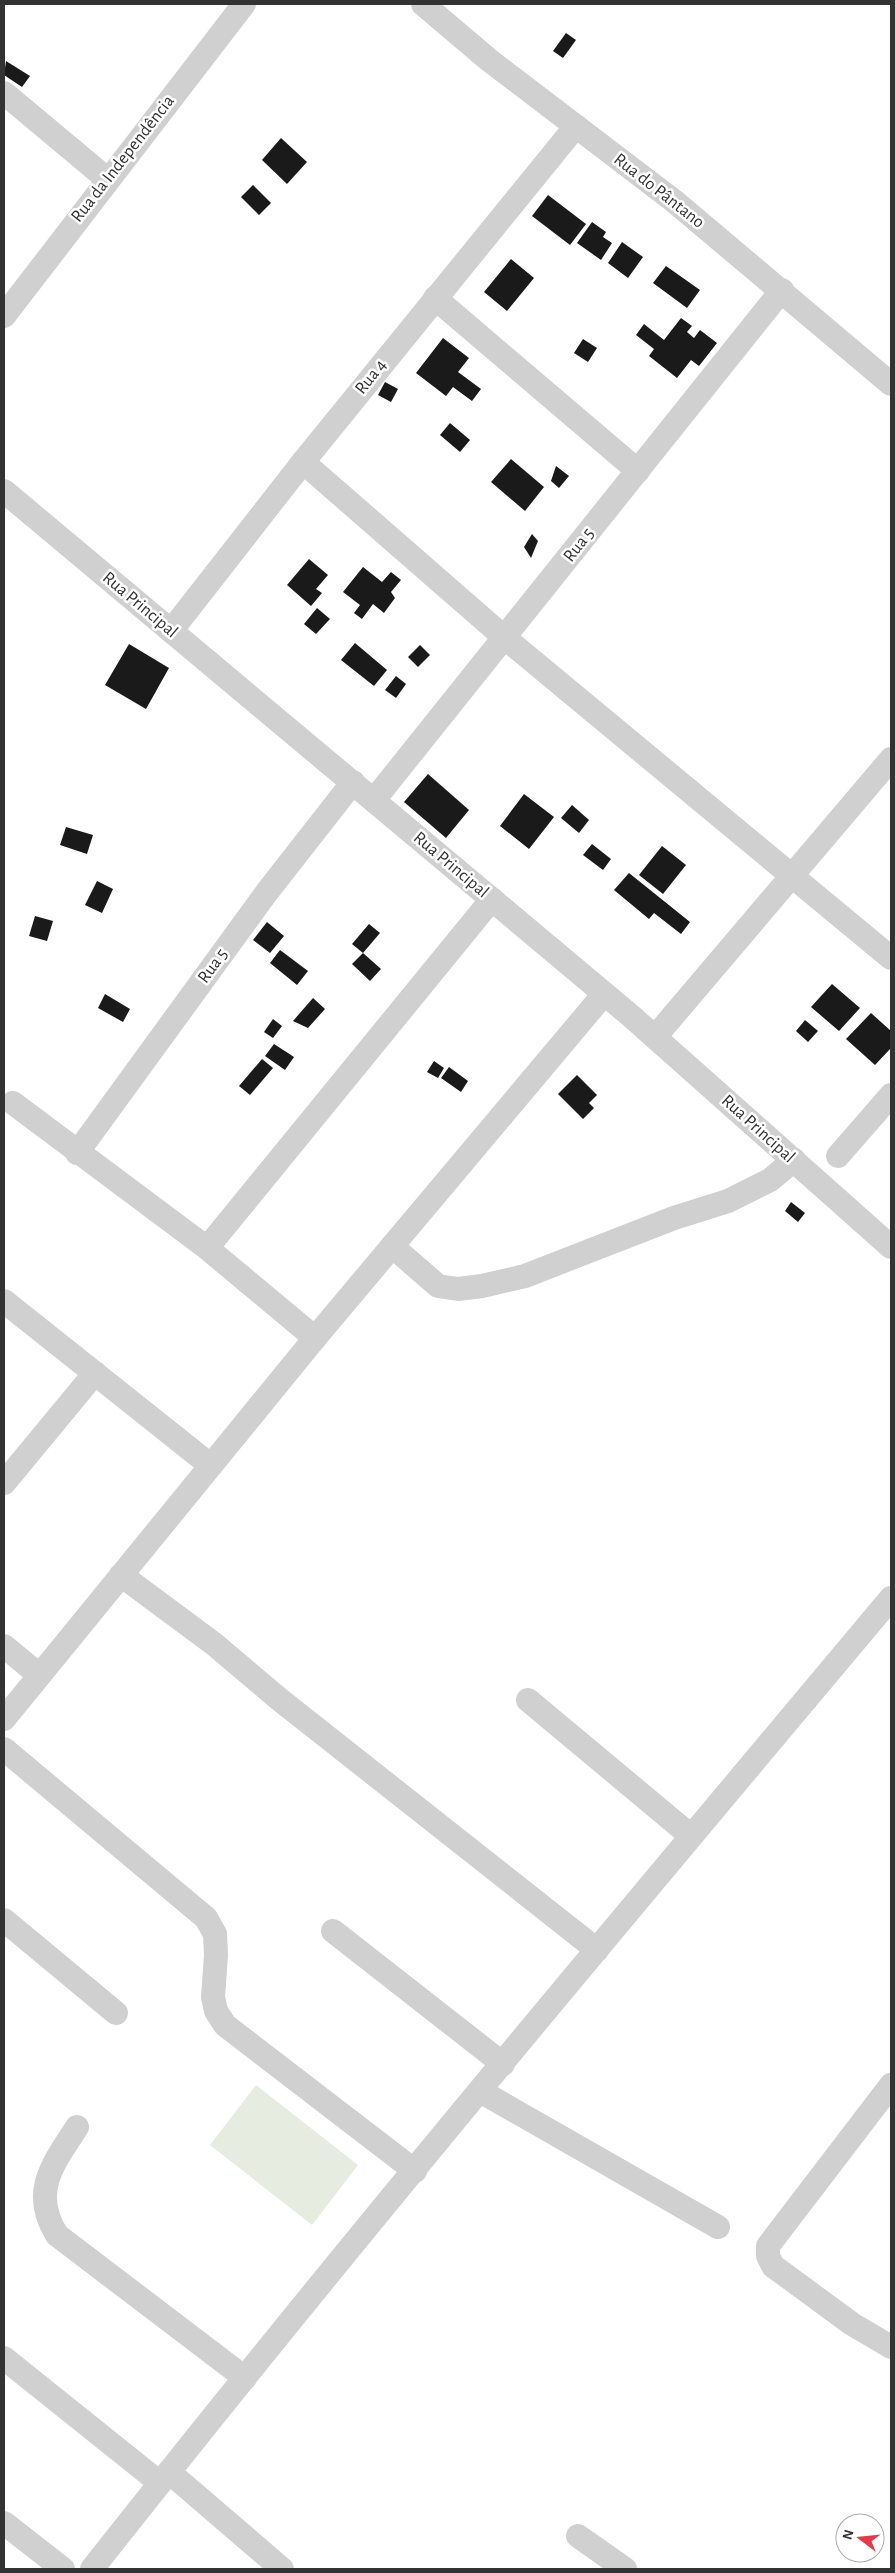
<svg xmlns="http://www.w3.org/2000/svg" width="895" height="2573" font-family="'Alegreya Sans',sans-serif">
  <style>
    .green { fill: #e6ecdf }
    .building { fill: #1a1a1a }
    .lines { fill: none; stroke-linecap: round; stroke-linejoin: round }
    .street { stroke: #d0d0d0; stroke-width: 24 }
    .labels { text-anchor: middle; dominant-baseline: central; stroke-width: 5; stroke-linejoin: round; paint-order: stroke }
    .street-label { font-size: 18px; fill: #333; stroke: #fff }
  </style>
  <rect width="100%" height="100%" fill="#fff"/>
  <polygon class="green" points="256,2085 358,2165 312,2225 210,2145"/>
  <g class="building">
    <polygon points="566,33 576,40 563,58 553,51"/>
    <polygon points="6,61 30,76 22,87 4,75"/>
    <polygon points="281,138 307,162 287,184 262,160"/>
    <polygon points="253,185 271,203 259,215 241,197"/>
    <polygon points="548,195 586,224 570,245 532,216"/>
    <polygon points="592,222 606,232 603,237 612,243 601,260 577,243"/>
    <polygon points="622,242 643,257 628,278 608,263"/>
    <polygon points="511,259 534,278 507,311 484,292"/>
    <polygon points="666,266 700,290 687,308 653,283"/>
    <polygon points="681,318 692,326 687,332 694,338 700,330 717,343 699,366 691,360 677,378 649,356 654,349 636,335 644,324 664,340"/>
    <polygon points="443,338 469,358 458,372 481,389 472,401 453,387 446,396 416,373"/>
    <polygon points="583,339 597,348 588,362 574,353"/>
    <polygon points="385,382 398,389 391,402 378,395"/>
    <polygon points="450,423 470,440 460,452 440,435"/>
    <polygon points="511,459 544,487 525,511 491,482"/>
    <polygon points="556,466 569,476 559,488 551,481"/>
    <polygon points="532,534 538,541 531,558 524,547"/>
    <polygon points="309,559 328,575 316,589 322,593 311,606 287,585"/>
    <polygon points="363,567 382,582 391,572 401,580 391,592 395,598 384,613 373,604 362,619 354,613 360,605 343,592"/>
    <polygon points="317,608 330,619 316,634 304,624"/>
    <polygon points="355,643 387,670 374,686 341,660"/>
    <polygon points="129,644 169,668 146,709 105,685"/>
    <polygon points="420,645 430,655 418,667 408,657"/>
    <polygon points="396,676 406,684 396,698 385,690"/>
    <polygon points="428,774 469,810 446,838 404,802"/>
    <polygon points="524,794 554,817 529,849 500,826"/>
    <polygon points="572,805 589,820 579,833 561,818"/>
    <polygon points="66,827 93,835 87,854 60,845"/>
    <polygon points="592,844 611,859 603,870 583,855"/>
    <polygon points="662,846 686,865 663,894 639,875"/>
    <polygon points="629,873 690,922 681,934 654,913 649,919 614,890"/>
    <polygon points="97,881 113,889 102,913 85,905"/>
    <polygon points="35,916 53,921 47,941 29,936"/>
    <polygon points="267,922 284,936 270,953 253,940"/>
    <polygon points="369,924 380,933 363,953 352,944"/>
    <polygon points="280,950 308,971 297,985 270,963"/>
    <polygon points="363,953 381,969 370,981 352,964"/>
    <polygon points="832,984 860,1008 839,1031 811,1007"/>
    <polygon points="105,994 130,1009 123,1022 98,1008"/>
    <polygon points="313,998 325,1009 308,1028 293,1021"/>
    <polygon points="871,1013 891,1031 891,1048 875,1065 846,1039"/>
    <polygon points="273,1019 282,1026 273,1038 264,1032"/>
    <polygon points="805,1020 818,1031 808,1042 796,1031"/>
    <polygon points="274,1044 294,1057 285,1070 265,1056"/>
    <polygon points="262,1059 273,1068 250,1095 239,1086"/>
    <polygon points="434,1061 444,1068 438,1078 427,1072"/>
    <polygon points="449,1067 468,1081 461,1092 441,1078"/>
    <polygon points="577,1075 597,1095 589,1103 594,1108 583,1119 558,1094"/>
    <polygon points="791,1202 805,1213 798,1222 785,1211"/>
  </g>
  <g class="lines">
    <g class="street">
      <polyline points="423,4 489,60 674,201 891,384"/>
      <polyline points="4,93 107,179"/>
      <polyline points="435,298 638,471"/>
      <polyline points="4,316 244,4"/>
      <polyline points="303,462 505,638 891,958"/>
      <polyline points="4,491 631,1016 891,1247"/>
      <polyline points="171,631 303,462 576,126"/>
      <polyline points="374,800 782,290"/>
      <polyline points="655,1037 891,759"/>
      <polyline points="13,1103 207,1248 315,1338"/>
      <polyline points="77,1153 267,892 353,782"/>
      <polyline points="838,1156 891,1095"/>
      <polyline points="392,1246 438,1286 458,1289 482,1286 525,1276 674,1218 728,1201 770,1180 794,1160"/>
      <polyline points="207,1248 492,899"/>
      <polyline points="4,1301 210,1465"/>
      <polyline points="4,1483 95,1373"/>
      <polyline points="121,1575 214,1644 279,1699 597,1950"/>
      <polyline points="4,1646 39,1675"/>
      <polyline points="528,1700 691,1836"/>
      <polyline points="4,1719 315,1338 604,994"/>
      <polyline points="4,1749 206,1918 215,1934 216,1955 213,1997 216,2011 225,2025 415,2171"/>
      <polyline points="4,1920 116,2013"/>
      <polyline points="333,1931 503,2064"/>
      <polyline points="891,2085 768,2246 768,2256 773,2266 852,2324 891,2347"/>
      <polyline points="480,2091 718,2227"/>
      <path d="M77 2127C53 2164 30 2192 57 2235L245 2378"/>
      <polyline points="4,2358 160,2483"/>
      <polyline points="169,2472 282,2569"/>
      <polyline points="4,2523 63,2569"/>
      <polyline points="578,2536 625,2569"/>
      <path d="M92 2569C351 2240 622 1919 891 1598"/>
    </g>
  </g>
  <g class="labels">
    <g class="street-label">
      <text transform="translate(123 159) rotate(-52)">Rua da Independência</text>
      <text transform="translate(659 191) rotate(38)">Rua do Pântano</text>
      <text transform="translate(371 377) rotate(-51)">Rua 4</text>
      <text transform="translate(579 545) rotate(-52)">Rua 5</text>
      <text transform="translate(140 605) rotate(40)">Rua Principal</text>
      <text transform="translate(451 865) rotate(40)">Rua Principal</text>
      <text transform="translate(213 966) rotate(-54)">Rua 5</text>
      <text transform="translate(758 1129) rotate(42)">Rua Principal</text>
    </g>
  </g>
  <rect width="895" height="2573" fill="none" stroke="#333333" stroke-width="10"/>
  <g transform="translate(860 2538) rotate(286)"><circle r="24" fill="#ffffff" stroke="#adadad"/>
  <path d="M0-4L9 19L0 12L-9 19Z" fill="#e63946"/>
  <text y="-8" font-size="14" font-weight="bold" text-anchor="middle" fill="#333333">N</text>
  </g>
</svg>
